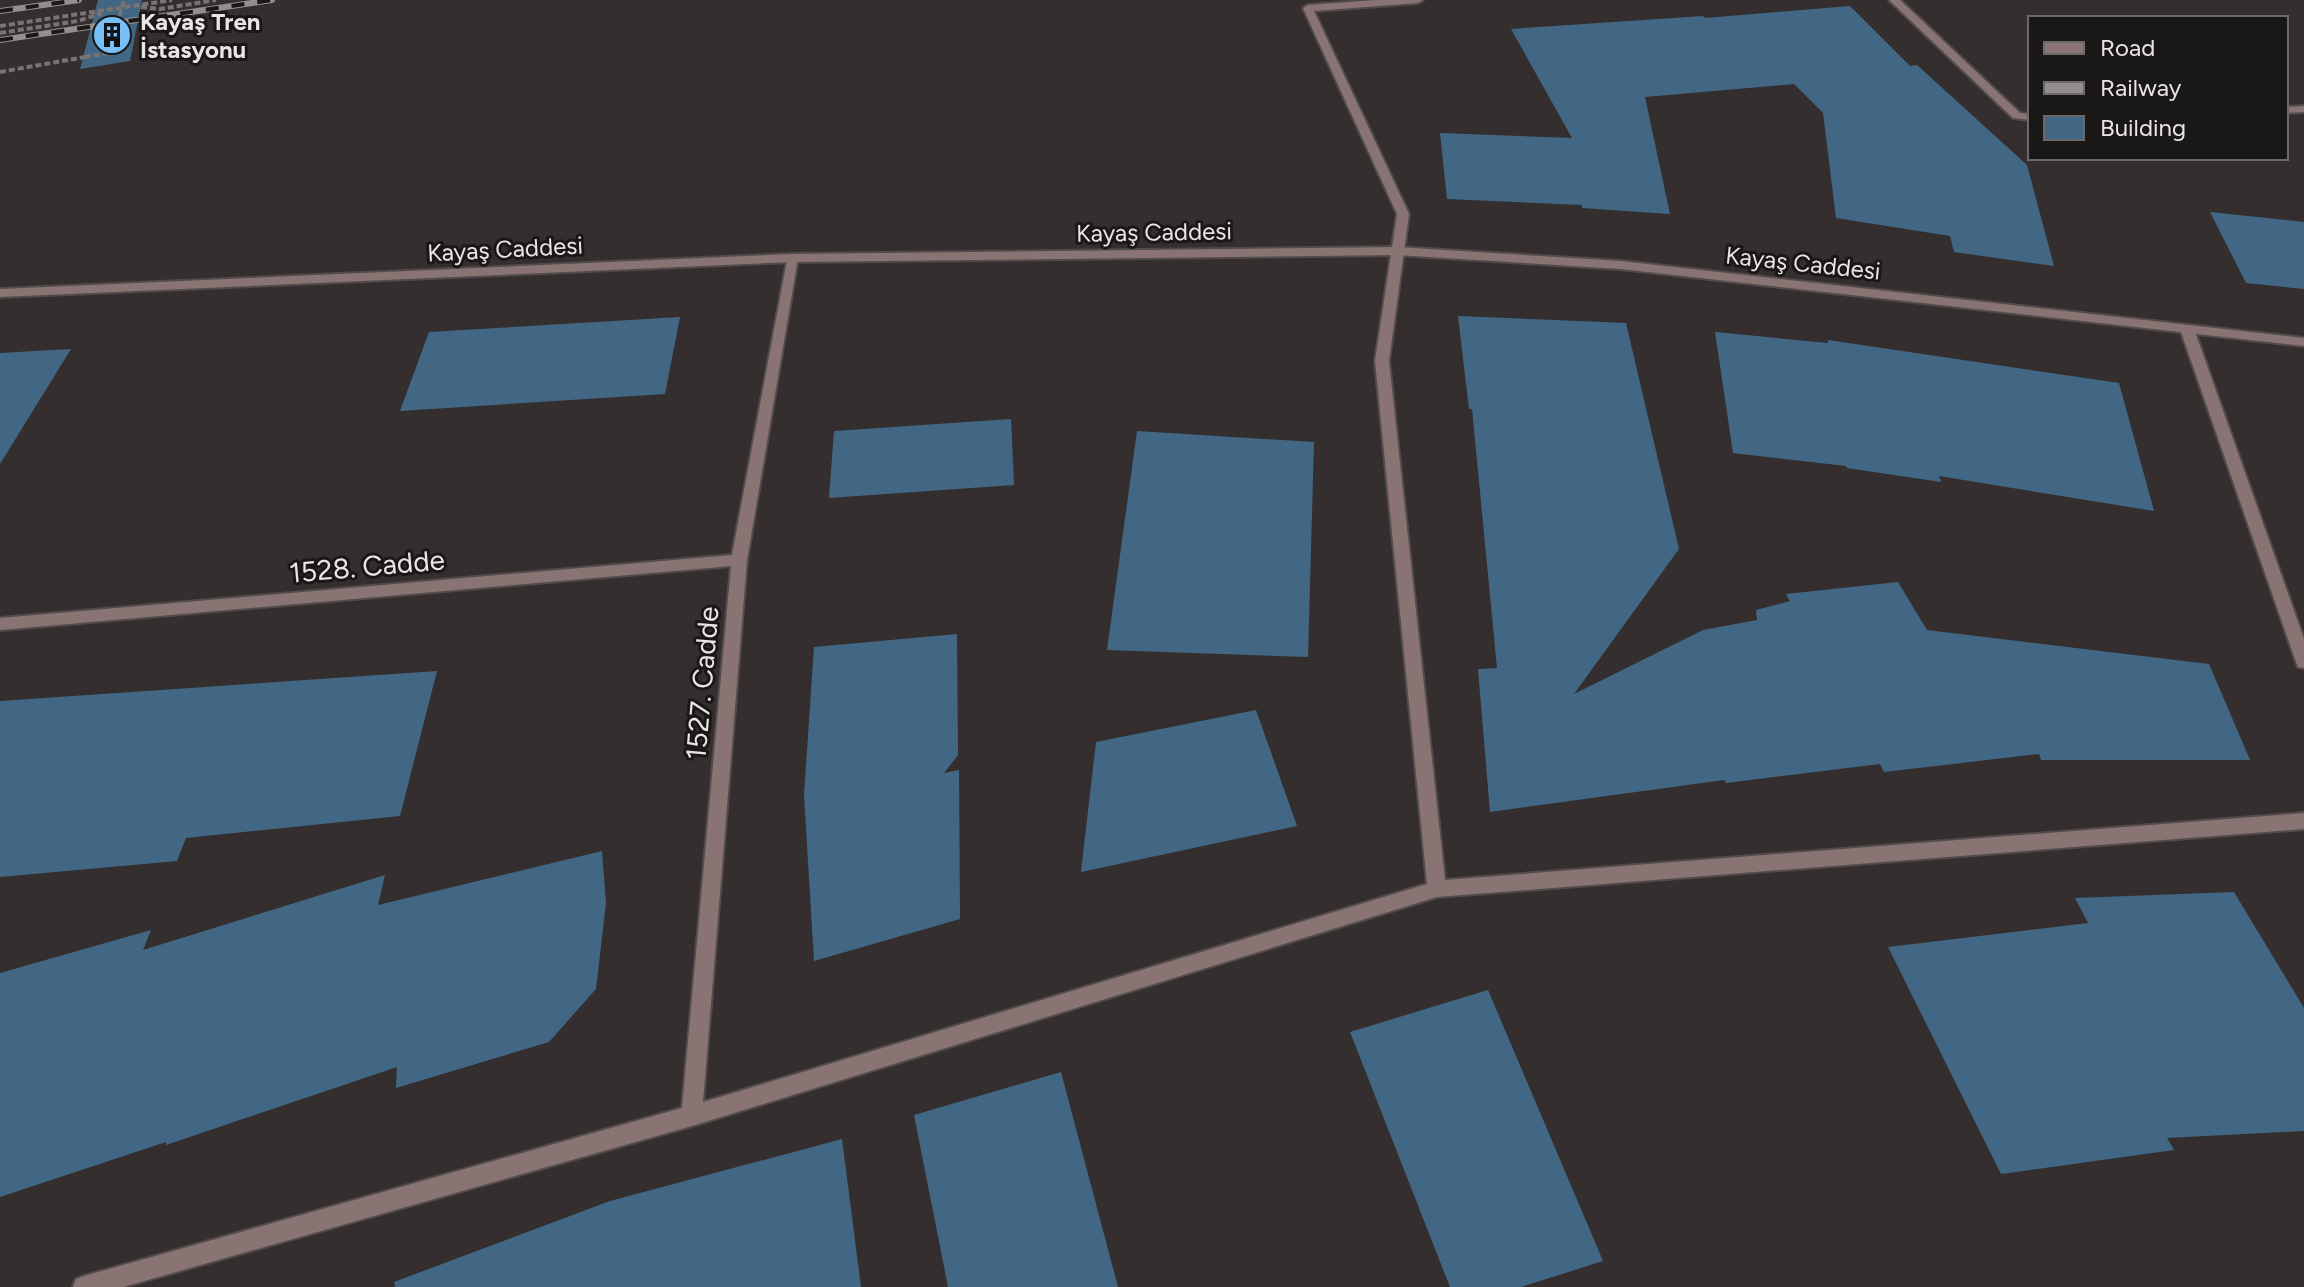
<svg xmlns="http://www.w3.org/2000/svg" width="2304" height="1287" font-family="Figtree,sans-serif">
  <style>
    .building { fill: #426784 }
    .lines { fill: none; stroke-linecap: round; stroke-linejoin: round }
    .minor-casing { stroke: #514c4b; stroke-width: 4 }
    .tertiary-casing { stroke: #514c4b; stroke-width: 4 }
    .path { stroke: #797473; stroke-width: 4; stroke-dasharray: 6 3; stroke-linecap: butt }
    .minor { fill: #8a7473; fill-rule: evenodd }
    .tertiary { fill: #8a7473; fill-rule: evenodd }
    .rail-casing { stroke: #948f8f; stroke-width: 6 }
    .rail { stroke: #1a1717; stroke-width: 4; stroke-dasharray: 13; stroke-linecap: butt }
    .path-bridge { stroke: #797473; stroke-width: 4; stroke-dasharray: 6 3; stroke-linecap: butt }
    .labels { text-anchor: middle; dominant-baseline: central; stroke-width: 6; stroke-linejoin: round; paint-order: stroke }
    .far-poi-label { font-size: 24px; font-weight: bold; fill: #e9e5e5; stroke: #1a1717; text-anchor: start }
    .far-street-label { font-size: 24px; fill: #e9e5e5; stroke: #1a1717 }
    .street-label { font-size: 28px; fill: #e9e5e5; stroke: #1a1717 }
  </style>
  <rect width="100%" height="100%" fill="#342f2e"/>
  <g class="building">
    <polygon points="98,0 142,0 130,61 80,69"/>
    <polygon points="1850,6 1910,66 1917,65 2027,165 2054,266 1954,252 1950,236 1836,218 1823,113 1794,84 1645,97 1670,214 1582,208 1582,205 1447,199 1440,133 1572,138 1511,29 1703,16 1705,18"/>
    <polygon points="2210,212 2304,222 2304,289 2246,283"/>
    <polygon points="1458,316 1626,323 1679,549 1574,694 1703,630 1757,620 1756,610 1790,601 1786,594 1898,582 1927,630 2209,664 2250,760 2041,760 2039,754 1884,772 1880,764 1726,783 1724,780 1490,812 1478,669 1497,668 1472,409 1469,409"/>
    <polygon points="680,317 665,394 400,411 429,332"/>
    <polygon points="1715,332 1828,343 1828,340 2119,383 2154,511 1939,476 1941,482 1847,468 1846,466 1733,453"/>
    <polygon points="71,349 0,464 0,353"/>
    <polygon points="1011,419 1014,485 829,498 834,431"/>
    <polygon points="1137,431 1314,442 1308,657 1107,650"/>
    <polygon points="957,634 958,755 944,773 959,770 960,919 814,961 804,795 814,647"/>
    <polygon points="437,671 400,816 186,838 177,861 0,877 0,701"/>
    <polygon points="1256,710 1297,826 1081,872 1096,742"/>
    <polygon points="602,851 606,903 596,989 549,1042 396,1088 397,1067 166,1145 166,1142 0,1197 0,973 151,930 143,950 385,875 378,905"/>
    <polygon points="2234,892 2304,1008 2304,1131 2167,1138 2174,1150 2001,1174 1888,947 2088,923 2075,898"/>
    <polygon points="1488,990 1603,1261 1521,1287 1450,1287 1350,1032"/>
    <polygon points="1061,1072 1118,1287 948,1287 914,1115"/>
    <polygon points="842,1139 861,1287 395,1287 394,1282 610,1201"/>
  </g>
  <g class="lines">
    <defs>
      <g id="minor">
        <polygon points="1377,0 1423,0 1418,3 1314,11 1409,214 1389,361 1445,880 2304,813 2304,829 1437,897 692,1126 123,1287 73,1287 76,1279 84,1276 682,1108 731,566 0,630 0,618 732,555 788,255 792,254 798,258 747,560 703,1102 1427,884 1375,361 1397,214 1303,8 1308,5"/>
        <polygon points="1889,0 1900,0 2020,113 2030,114 2030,120 2013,118"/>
        <polygon points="2304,106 2304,112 2286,113 2286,107"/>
        <polygon points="2187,325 2194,329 2304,639 2304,668 2298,667 2296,662 2180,329"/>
      </g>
      <polygon id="tertiary" points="1397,247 1621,261 2304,338 2304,346 1621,269 1397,255 792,262 0,297 0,289 792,254"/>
    </defs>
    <use href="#minor" class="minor-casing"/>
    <use href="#tertiary" class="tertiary-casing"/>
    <g class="path">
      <polyline points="141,7 160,9 216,0"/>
      <polyline points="0,26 172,0"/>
      <polyline points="0,33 78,21 102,13"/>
      <polyline points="0,72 85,57"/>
    </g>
    <use href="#minor" class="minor"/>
    <use href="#tertiary" class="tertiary"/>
    <defs>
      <g id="rail">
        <polyline points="0,11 79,0"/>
        <polyline points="0,40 272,0"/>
      </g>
    </defs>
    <use href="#rail" class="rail-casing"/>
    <use href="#rail" class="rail"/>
    <polyline class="path-bridge" points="85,57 109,53 124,0"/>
  </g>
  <defs>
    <symbol id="building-disc" viewBox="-11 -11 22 22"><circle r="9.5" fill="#77bff7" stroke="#1a1717"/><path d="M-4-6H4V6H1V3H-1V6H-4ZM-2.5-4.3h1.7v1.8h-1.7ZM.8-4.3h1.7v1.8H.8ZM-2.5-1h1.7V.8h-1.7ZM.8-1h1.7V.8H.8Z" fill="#111"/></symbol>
  </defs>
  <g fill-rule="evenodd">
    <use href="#building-disc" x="90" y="13" width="44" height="44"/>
  </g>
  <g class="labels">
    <g class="far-poi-label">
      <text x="140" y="21">Kayaş Tren<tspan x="140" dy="28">İstasyonu</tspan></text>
    </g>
    <g class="far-street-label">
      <text transform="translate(1154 232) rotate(-1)">Kayaş Caddesi</text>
      <text transform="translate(505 249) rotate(-3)">Kayaş Caddesi</text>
      <text transform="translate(1803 263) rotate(6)">Kayaş Caddesi</text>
    </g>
    <g class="street-label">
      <text transform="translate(367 566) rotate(-5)">1528. Cadde</text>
      <text transform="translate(702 683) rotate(-85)">1527. Cadde</text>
    </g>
  </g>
  <rect x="2028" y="16" width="260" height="144" fill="#1a1717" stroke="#6d6969" stroke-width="2"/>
  <rect x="2044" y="42" width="40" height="12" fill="#8a7473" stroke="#6d6969" stroke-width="2"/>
  <text x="2100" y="56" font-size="24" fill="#e9e5e5">Road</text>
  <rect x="2044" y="82" width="40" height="12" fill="#948f8f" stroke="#6d6969" stroke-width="2"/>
  <text x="2100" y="96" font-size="24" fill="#e9e5e5">Railway</text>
  <rect x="2044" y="116" width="40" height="24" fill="#426784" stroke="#6d6969" stroke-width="2"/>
  <text x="2100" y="136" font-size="24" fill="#e9e5e5">Building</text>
</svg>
